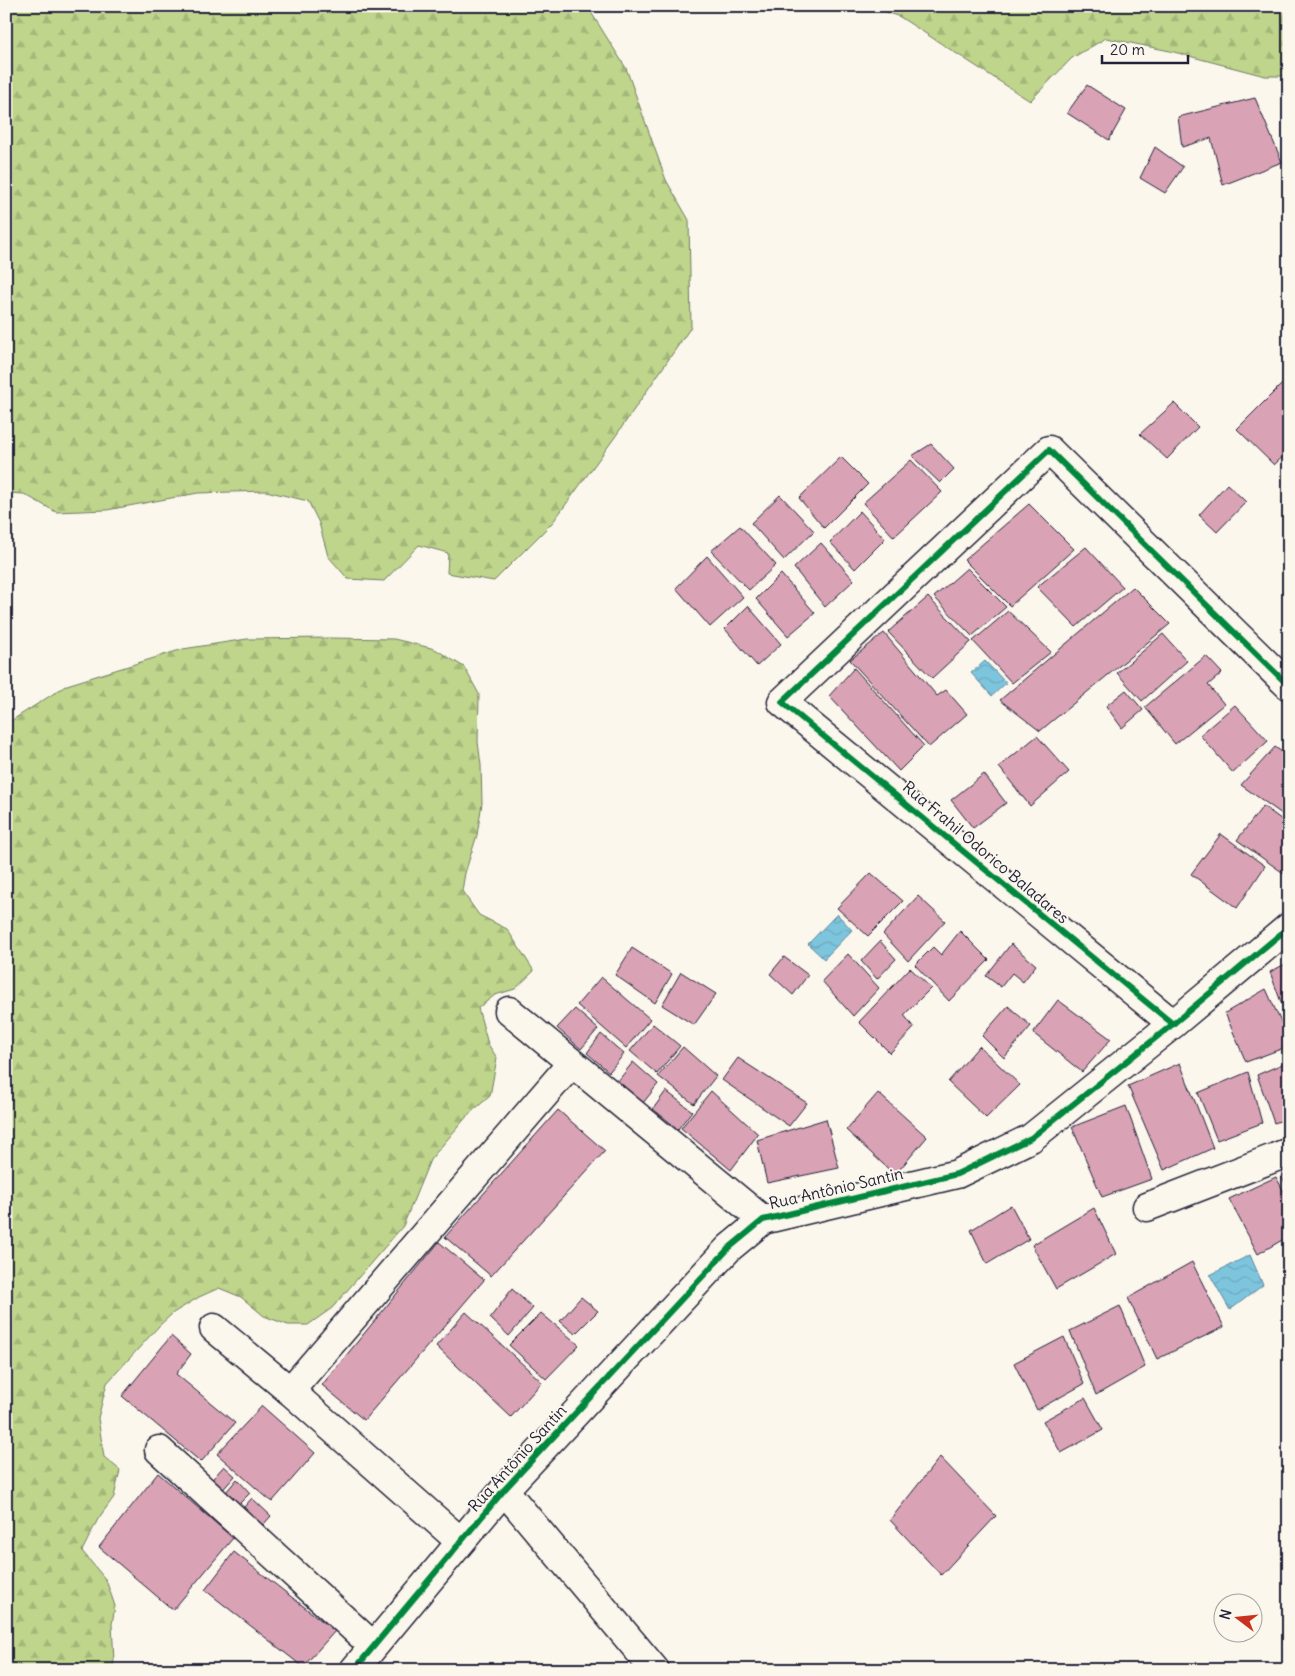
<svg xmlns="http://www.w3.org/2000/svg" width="1295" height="1676" font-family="Delius,sans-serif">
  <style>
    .forest { fill: url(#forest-firs); stroke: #707c63 }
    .water { fill: url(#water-waves); stroke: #59849c }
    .building { fill: #daa2b5; stroke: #22223b }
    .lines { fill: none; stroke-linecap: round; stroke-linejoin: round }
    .minor-casing { stroke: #22223b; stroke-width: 31 }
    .minor { stroke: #fbf7ec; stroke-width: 28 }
    .cycleway-casing { stroke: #fbf7ec; stroke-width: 9 }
    .cycleway { stroke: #00873e; stroke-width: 6 }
    .labels { text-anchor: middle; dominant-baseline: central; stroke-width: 4; stroke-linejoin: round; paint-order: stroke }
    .street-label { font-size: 16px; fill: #22223b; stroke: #fbf7ec }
  </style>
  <defs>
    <pattern id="forest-firs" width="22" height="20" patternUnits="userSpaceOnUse" patternTransform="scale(1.25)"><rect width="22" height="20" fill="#bed58b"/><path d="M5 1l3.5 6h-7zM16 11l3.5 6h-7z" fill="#a3b779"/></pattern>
    <pattern id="water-waves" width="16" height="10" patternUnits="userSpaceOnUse" patternTransform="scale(1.25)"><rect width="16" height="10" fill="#7dc5dd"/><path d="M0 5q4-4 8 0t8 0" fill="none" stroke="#6ca9bf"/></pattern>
  </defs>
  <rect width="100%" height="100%" fill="#fbf7ec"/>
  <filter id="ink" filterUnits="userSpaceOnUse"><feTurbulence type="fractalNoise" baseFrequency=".02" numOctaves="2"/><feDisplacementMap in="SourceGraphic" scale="10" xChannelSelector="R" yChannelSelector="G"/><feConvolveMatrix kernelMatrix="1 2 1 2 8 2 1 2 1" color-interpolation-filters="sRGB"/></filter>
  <g filter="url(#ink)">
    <g class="forest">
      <polygon points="6,6 587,6 626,68 666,180 689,220 691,327 615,437 553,522 494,581 447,573 448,553 419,545 384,581 348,579 328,556 319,523 308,501 266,491 198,493 107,510 56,512 24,494 6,493"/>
      <polygon points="869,6 1289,6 1289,76 1265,76 1170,51 1106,38 1072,58 1030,101 900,17"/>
      <polygon points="330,638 394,639 435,649 464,667 479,694 478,742 481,765 482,803 477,835 465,873 462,891 479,915 507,929 534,971 515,989 495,995 478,1008 488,1044 497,1058 490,1096 468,1115 430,1160 403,1226 332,1308 308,1325 288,1325 264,1316 241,1297 219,1288 199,1297 173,1313 159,1326 107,1383 98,1418 104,1457 120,1470 114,1497 98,1519 82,1551 106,1580 115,1606 112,1624 114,1661 112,1670 6,1670 6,724 67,685 183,649 247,639"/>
    </g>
    <g class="water">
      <polygon points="985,661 1006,683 992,696 971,673"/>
      <polygon points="837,914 852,930 824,959 808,944"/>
      <polygon points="1250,1255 1263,1285 1230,1310 1210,1275"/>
    </g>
    <g class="building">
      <polygon points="1087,85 1126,110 1109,140 1067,113"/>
      <polygon points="1255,98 1282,162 1223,185 1211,138 1182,147 1178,117"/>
      <polygon points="1155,147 1183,167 1165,193 1140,178"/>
      <polygon points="1287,379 1289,381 1289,451 1274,465 1237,429"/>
      <polygon points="1174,403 1198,427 1167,459 1140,434"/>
      <polygon points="931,444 954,469 940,483 912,456"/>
      <polygon points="841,457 868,484 824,528 799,498"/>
      <polygon points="911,460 942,492 894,537 863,503"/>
      <polygon points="1227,484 1246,502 1217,532 1199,515"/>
      <polygon points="780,495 814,531 784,560 751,523"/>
      <polygon points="1029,504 1074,549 1010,606 964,560"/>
      <polygon points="860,511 885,539 855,569 830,542"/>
      <polygon points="740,526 776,565 749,590 711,551"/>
      <polygon points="821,543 854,580 825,607 794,568"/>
      <polygon points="1086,547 1123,587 1076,627 1037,587"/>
      <polygon points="707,556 743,597 710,627 676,588"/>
      <polygon points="967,568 1006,607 972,636 934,597"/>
      <polygon points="781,574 815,613 788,636 756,599"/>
      <polygon points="1133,587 1170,624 1040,731 1000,700"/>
      <polygon points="928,597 971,642 932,678 888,632"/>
      <polygon points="748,606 781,644 757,666 725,629"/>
      <polygon points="1008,611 1051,652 1012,683 973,641"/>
      <polygon points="884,633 937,696 946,690 967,714 929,747 850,660"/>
      <polygon points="1163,634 1187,661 1142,701 1117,673"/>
      <polygon points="1206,656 1222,673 1208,685 1224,704 1175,744 1145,707"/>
      <polygon points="854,668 924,746 899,771 829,696"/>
      <polygon points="1126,690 1143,710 1122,728 1106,706"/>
      <polygon points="1235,705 1268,741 1233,773 1200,735"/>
      <polygon points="1037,736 1069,772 1030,806 999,767"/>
      <polygon points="1275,747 1289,757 1289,819 1241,785"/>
      <polygon points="984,774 1006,803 973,828 951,800"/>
      <polygon points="1263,806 1289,825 1289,877 1237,840"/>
      <polygon points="1221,834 1265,866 1237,908 1191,874"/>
      <polygon points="871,873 903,901 868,936 837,908"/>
      <polygon points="918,896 945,921 908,961 883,934"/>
      <polygon points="960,931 989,960 949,1001 915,965 933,947 941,955"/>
      <polygon points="880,941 896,959 877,979 861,961"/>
      <polygon points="1011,944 1036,965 1023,982 1012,973 1001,987 986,976"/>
      <polygon points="632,948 672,974 655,1003 615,975"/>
      <polygon points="848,954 879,988 853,1016 822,981"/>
      <polygon points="784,957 808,975 793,995 770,974"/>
      <polygon points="1289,962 1289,1024 1270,972"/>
      <polygon points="910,968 931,988 904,1015 914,1028 890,1053 859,1022"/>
      <polygon points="681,972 716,994 694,1025 662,1005"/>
      <polygon points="601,977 650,1019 626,1048 577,1005"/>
      <polygon points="1266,989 1289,1040 1289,1046 1246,1062 1225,1013"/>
      <polygon points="1058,1000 1111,1039 1082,1072 1033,1033"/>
      <polygon points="1008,1006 1031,1026 1004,1058 982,1036"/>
      <polygon points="575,1009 598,1029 581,1049 557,1028"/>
      <polygon points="653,1024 680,1046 657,1074 630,1051"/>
      <polygon points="601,1034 624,1054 609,1072 587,1053"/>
      <polygon points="979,1046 1020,1085 986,1118 948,1082"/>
      <polygon points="683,1047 716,1076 694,1104 658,1076"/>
      <polygon points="738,1058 807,1103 789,1126 722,1080"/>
      <polygon points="1289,1061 1289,1118 1274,1123 1257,1075"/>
      <polygon points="633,1062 658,1084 643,1103 618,1081"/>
      <polygon points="1180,1063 1213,1148 1164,1170 1128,1086"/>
      <polygon points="1248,1072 1262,1123 1217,1140 1198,1093"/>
      <polygon points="666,1091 692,1111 678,1129 653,1109"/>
      <polygon points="711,1091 758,1134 731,1170 681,1128"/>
      <polygon points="878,1093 927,1137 895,1175 846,1130"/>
      <polygon points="1126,1106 1152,1179 1102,1197 1072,1127"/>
      <polygon points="558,1110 605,1151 491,1276 445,1237"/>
      <polygon points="826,1119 839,1168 767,1183 757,1140"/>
      <polygon points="1289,1173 1289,1190 1281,1176"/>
      <polygon points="1276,1177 1289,1201 1289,1236 1258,1254 1229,1199"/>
      <polygon points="1011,1205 1029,1239 987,1264 971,1230"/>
      <polygon points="1094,1208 1116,1254 1056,1289 1032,1245"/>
      <polygon points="439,1242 484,1280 364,1420 322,1385"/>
      <polygon points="1192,1262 1224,1327 1157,1359 1128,1298"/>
      <polygon points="512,1289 533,1308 509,1336 490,1318"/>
      <polygon points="581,1297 598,1311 575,1334 560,1321"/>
      <polygon points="1120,1306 1145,1367 1096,1395 1070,1331"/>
      <polygon points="466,1312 542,1382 511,1417 436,1346"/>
      <polygon points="541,1313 579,1345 546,1379 509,1345"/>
      <polygon points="171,1336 191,1354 176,1374 235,1423 201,1462 122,1396"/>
      <polygon points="1064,1337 1084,1384 1037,1410 1014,1363"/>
      <polygon points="1085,1398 1103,1430 1061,1453 1043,1421"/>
      <polygon points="262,1406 315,1453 272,1502 217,1454"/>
      <polygon points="940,1457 996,1516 941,1575 890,1520"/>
      <polygon points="224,1466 235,1476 218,1495 207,1485"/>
      <polygon points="158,1473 233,1538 173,1610 99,1547"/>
      <polygon points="237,1479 250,1493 233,1510 221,1498"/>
      <polygon points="252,1498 271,1516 256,1533 238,1514"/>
      <polygon points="234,1552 335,1631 303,1667 205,1590"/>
    </g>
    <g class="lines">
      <defs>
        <g id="minor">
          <polyline points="509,1011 763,1220"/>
          <polyline points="1173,1024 782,702 1049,450 1289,686"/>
          <polyline points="1147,1207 1289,1152"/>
          <polyline points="214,1328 290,1391 460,1541"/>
          <polyline points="290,1391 571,1064"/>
          <polyline points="159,1450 373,1646"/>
          <polyline points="504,1490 655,1670"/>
          <polyline points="354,1670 504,1490 729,1248 763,1220 957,1174 1031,1138 1173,1024 1289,927"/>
        </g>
      </defs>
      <use href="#minor" class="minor-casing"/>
      <use href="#minor" class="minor"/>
      <defs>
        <g id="cycleway">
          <polyline points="1173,1024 782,702 1049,450 1289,686"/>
          <polyline points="354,1670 504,1490 729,1248 763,1220 957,1174 1031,1138 1173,1024 1289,927"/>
        </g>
      </defs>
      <use href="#cycleway" class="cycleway-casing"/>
      <use href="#cycleway" class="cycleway"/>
    </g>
  </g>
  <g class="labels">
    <g class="street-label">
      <text transform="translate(986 852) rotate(40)">Rua Frahil Odorico Baladares</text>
      <text transform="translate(836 1188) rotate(-13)">Rua Antônio Santin</text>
      <text transform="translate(517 1458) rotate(-48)">Rua Antônio Santin</text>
    </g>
  </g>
  <rect width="1295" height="1676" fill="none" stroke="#fbf7ec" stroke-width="25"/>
  <rect x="12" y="12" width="1270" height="1651" fill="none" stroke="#22223b" stroke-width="2" filter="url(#ink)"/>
  <g transform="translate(1238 1618) rotate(286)"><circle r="24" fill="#fbf7ec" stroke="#a4a2a5"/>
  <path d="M0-4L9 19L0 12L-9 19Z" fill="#c8321e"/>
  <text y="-8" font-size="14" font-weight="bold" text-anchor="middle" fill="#22223b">N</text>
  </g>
  <path d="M1102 55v8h86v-8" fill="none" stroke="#22223b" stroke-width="2.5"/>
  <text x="1110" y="55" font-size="15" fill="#22223b" stroke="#fbf7ec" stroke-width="4" paint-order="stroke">20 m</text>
</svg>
